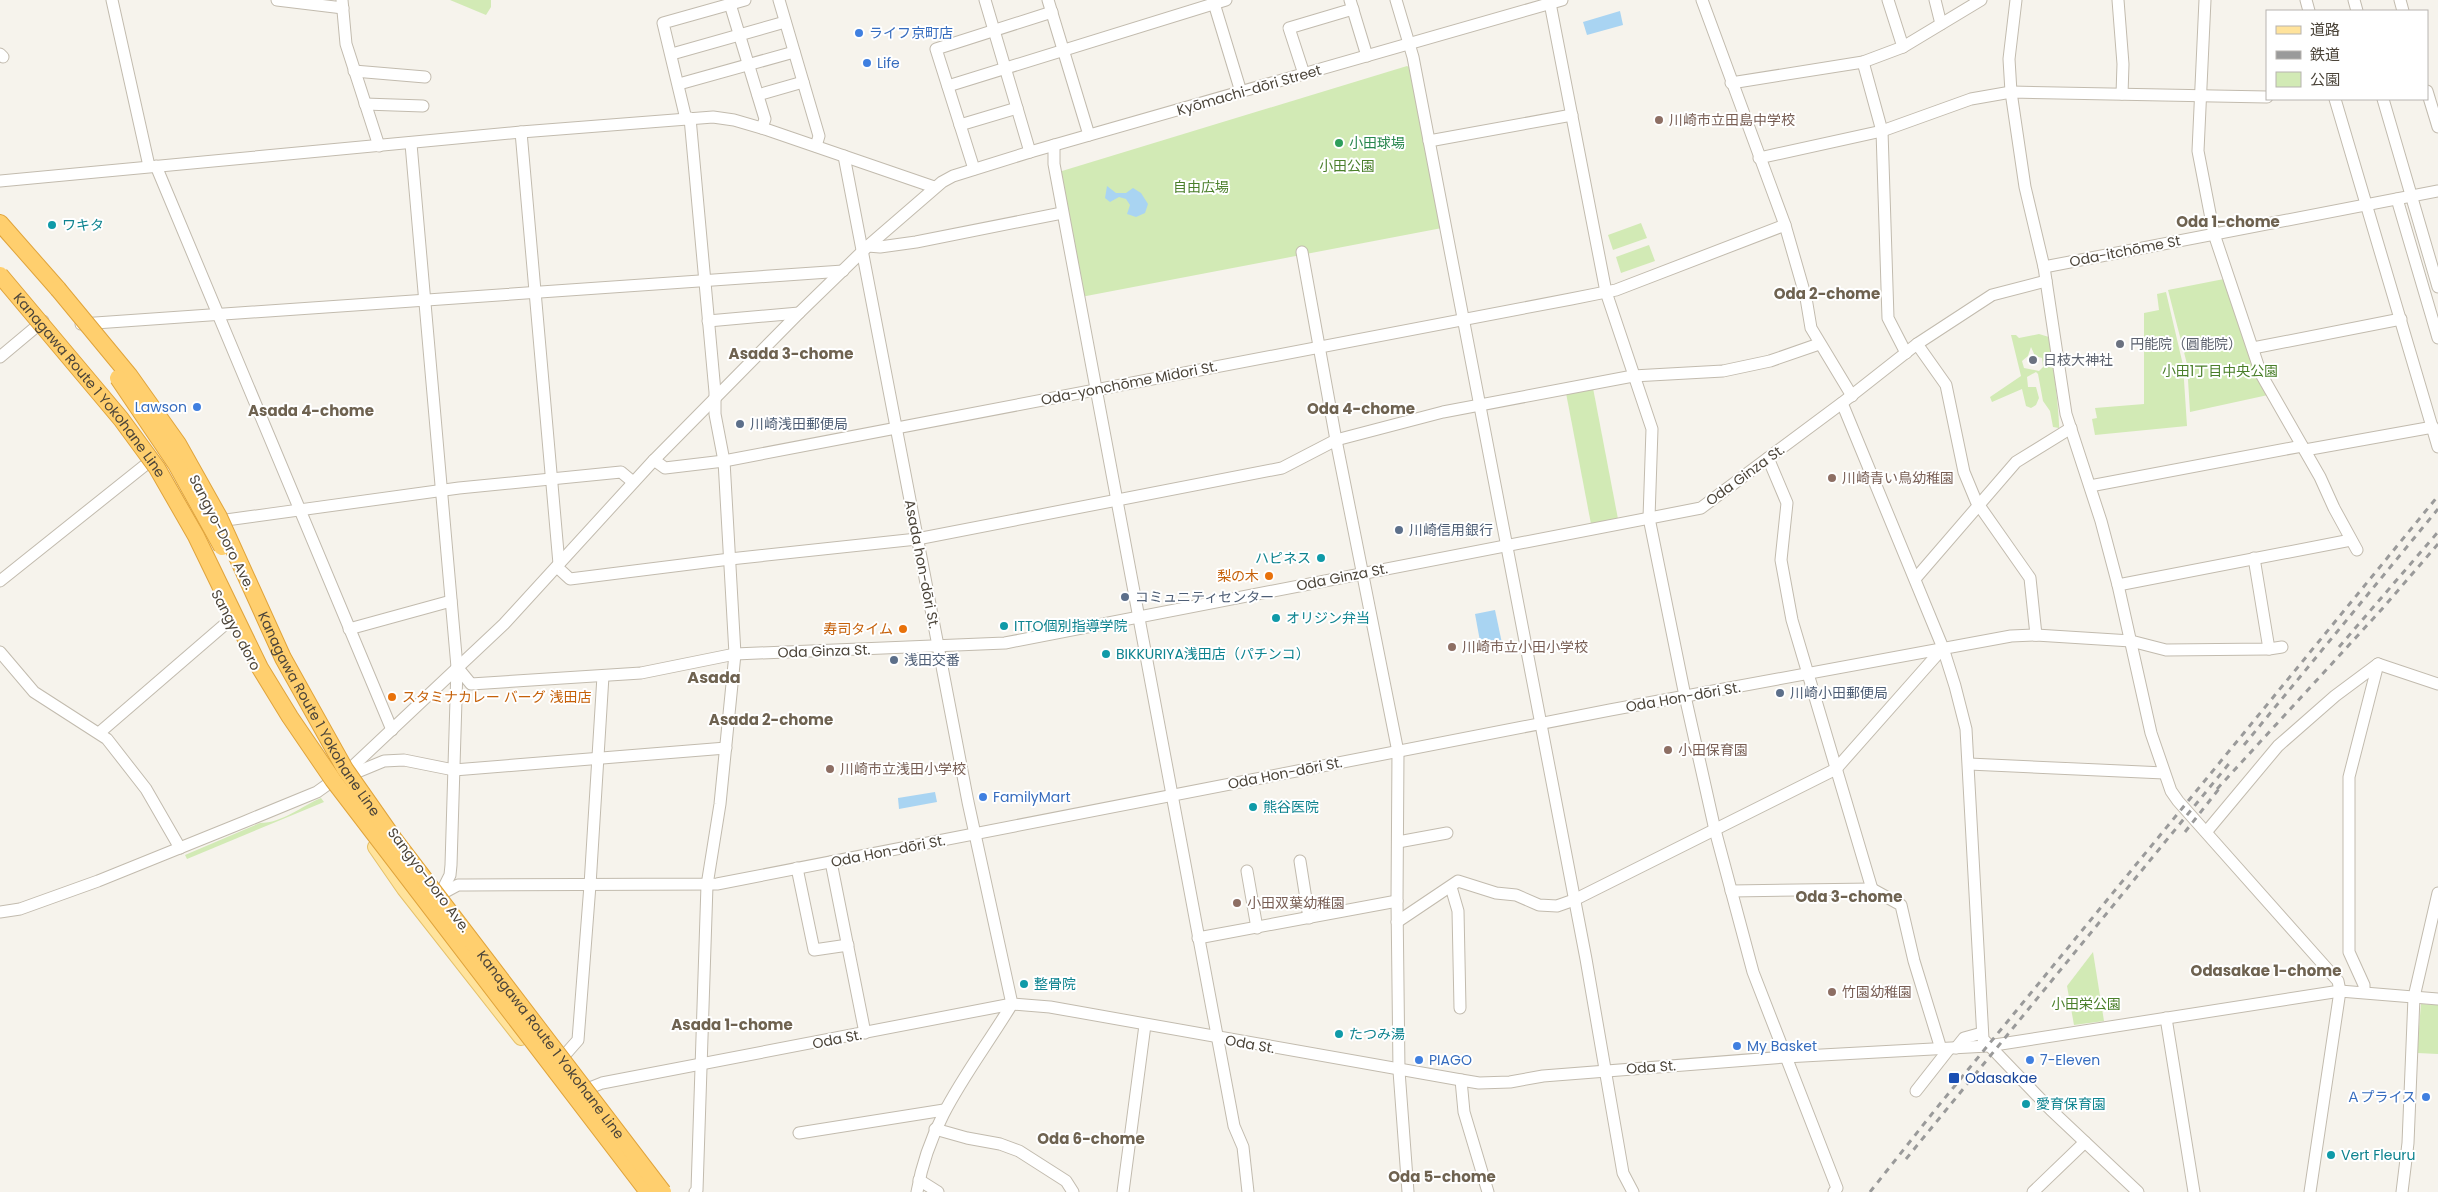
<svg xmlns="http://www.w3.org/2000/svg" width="2438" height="1192" font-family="Poppins,'Noto Sans JP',sans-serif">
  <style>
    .green { fill: #d2eab5; fill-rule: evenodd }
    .water { fill: #a9d4f2 }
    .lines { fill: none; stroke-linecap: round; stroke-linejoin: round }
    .minor-casing { stroke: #c2bbae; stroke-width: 13 }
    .major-casing { stroke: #e6c16a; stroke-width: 16 }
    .highway-casing { stroke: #e0a43c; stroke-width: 18 }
    .minor { stroke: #fff; stroke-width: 11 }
    .major { stroke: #ffe39c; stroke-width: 14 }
    .highway { stroke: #ffcf6e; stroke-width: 16 }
    .rail { stroke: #9a9a9a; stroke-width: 3; stroke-dasharray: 6 6; stroke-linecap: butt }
    .highway-bridge-casing { stroke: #e0a43c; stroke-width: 18; stroke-linecap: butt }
    .highway-bridge { stroke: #ffcf6e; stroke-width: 16 }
    .shop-dot { fill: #3f7fe0; stroke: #fff; stroke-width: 2 }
    .education-dot { fill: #8d6e63; stroke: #fff; stroke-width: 2 }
    .leisure-dot { fill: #2e9e5b; stroke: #fff; stroke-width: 2 }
    .culture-dot { fill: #0f9aa8; stroke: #fff; stroke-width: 2 }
    .worship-dot { fill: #6b7280; stroke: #fff; stroke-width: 2 }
    .service-dot { fill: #5c6f8a; stroke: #fff; stroke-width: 2 }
    .food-dot { fill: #e8710a; stroke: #fff; stroke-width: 2 }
    .transit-dot { fill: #1a4fb4; stroke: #fff; stroke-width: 2 }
    .labels { text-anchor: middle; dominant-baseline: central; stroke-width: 4; stroke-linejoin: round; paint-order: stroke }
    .shop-label { font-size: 14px; fill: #366cbe; stroke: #fff; text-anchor: start }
    .street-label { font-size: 14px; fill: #4b4439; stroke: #fff }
    .education-label { font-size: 14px; fill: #785e54; stroke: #fff; text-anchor: start }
    .leisure-label { font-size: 14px; fill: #27864d; stroke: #fff; text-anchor: start }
    .park-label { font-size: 14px; fill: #4a7f2a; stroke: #fff }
    .culture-label { font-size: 14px; fill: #0d838f; stroke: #fff; text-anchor: start }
    .worship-label { font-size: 14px; fill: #5b616d; stroke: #fff; text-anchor: start }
    .service-label { font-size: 14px; fill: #4e5e75; stroke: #fff; text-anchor: start }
    .food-label { font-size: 14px; fill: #c56008; stroke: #fff; text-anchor: end }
    .transit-label { font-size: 14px; fill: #164399; stroke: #fff; text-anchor: start }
    .neighbourhood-label { font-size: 15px; font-weight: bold; fill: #6e6250; stroke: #fff }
    .quarter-label { font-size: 16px; font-weight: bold; fill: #6e6250; stroke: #fff }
  </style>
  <rect width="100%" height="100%" fill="#f6f3ec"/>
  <g class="green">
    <polygon points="450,0 491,0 491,7 486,15"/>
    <polygon points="1407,66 1412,69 1442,228 1081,297 1059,175 1062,171"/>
    <polygon points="1641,223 1647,238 1613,250 1608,235"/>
    <polygon points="1649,245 1655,261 1621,273 1616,257"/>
    <polygon points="2224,279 2268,395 2190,412 2187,364 2168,290"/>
    <polygon points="2166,292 2183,365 2187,426 2095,435 2092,419 2097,418 2095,408 2144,404 2144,313 2159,310 2157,294"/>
    <path d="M2039 334 2049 337 2053 357 2045 359 2043 362 2044 366 2053 368C2055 376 2060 423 2059 428L2053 427 2050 411 2043 401 2038 374 2036 372 2027 377 2028 387H2036L2039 398 2036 405 2031 408 2026 406 2022 389 1992 402 1990 397 2021 376 2011 335H2016L2019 338ZM2031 347 2035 356 2042 358 2043 367 2039 371 2024 368 2022 361 2028 356Z"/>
    <polygon points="1593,388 1618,519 1591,524 1566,393"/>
    <path d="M321 798 324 802 187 859 185 855 260 823C282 823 302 806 321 798Z"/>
    <polygon points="2093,952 2104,1021 2074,1025 2067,986"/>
    <polygon points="2421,1004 2438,1005 2438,1054 2417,1053"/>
  </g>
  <g class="water">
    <polygon points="1620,11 1623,25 1587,35 1583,22"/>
    <polygon points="1107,186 1116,193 1126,193 1133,188 1141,193 1148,204 1145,213 1136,217 1127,214 1130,205 1126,199 1119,197 1110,202 1105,198"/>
    <polygon points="1495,610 1503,648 1482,652 1475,614"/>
    <polygon points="935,792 937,802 899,809 898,798"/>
  </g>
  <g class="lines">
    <defs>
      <g id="minor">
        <polyline points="112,0 149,166"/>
        <polyline points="277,0 343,8"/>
        <polyline points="342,0 346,44 379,146"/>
        <polyline points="779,0 819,136 816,146"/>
        <polyline points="985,0 1030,152"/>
        <polyline points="1048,0 1089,135"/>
        <polyline points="1213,0 1241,92"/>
        <polyline points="1350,0 1367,56"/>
        <polyline points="1396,0 1413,57 1586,959 1623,1173 1633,1192"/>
        <polyline points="1702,0 1785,225 1806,298 1811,328 1852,396"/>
        <polyline points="1888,0 1903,47"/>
        <polyline points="1935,0 1941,24"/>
        <polyline points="2016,0 2009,59 2011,92 2025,187 2044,267 2066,414 2101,521 2118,585 2151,733 2171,791 2178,801 2338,981 2340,991 2310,1192"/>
        <polyline points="2118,0 2123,64 2122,94"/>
        <polyline points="2205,0 2198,151 2214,234 2261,374 2320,477 2334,508 2357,550"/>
        <polyline points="2306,0 2309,11"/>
        <polyline points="2354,0 2357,11"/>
        <polyline points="2400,0 2403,11"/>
        <polyline points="1550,3 1606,292 1652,429 1649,518 1685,696 1715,830 1753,972 1837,1188 1834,1192"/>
        <polyline points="730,4 765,119 762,128"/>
        <polyline points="0,54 3,57"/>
        <polyline points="672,54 785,22"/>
        <polyline points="1863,62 1882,131 1888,318 1906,353"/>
        <polyline points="354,71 425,77"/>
        <polyline points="1304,74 1289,28 1353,9"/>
        <polyline points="1731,83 1863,62 1903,47 1981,0"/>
        <polyline points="679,84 794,52"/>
        <polyline points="948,86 1226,0"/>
        <polyline points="2427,91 2438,127"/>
        <polyline points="758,95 803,82"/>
        <polyline points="2335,99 2438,447"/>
        <polyline points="2383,99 2438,287"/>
        <polyline points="365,104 423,106"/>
        <polyline points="690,118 715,392 715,414 724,461 735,654 720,804 707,885 697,1190 695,1192"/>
        <polyline points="686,119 663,23 745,0"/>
        <polyline points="960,125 1017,108"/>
        <polyline points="521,132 559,564"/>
        <polyline points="1429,141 1572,115"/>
        <polyline points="411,144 457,667 451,865 450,875 440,895"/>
        <polyline points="1054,145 1054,164 1234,1126 1243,1147 1248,1192"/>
        <path d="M844 156 968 802 1012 1004C973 1068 930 1116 917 1192"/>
        <polyline points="1759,158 1882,131 1971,99 2011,92 2267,97"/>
        <polyline points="156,166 392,730"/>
        <polyline points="974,169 936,49 1052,12"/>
        <polyline points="0,181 521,132 713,117 734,120 768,130 934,187"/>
        <polyline points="2397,199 2438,338"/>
        <polyline points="868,246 880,247 916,242 1062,213"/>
        <polyline points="1302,252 1336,440 1398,752 1397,901 1399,1071 1408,1192"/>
        <polyline points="2044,267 2438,191"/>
        <polyline points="708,321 799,313"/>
        <polyline points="81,324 843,271"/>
        <polyline points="1917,344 1946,385 1964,472 1976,501 2030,578 2036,635"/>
        <polyline points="2253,348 2401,319"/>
        <polyline points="0,357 43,321"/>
        <polyline points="1842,403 1943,648 1955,686 1966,729 1983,1039 2051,1110 2138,1192"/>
        <polyline points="2305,450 2433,427"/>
        <polyline points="1768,458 1787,503 1781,560 1792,620 1872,889"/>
        <polyline points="654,460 665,468 724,461 1571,299 1616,290 1785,225"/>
        <polyline points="2090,486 2302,446"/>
        <polyline points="219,521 459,488 621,472 633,482"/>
        <polyline points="2254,558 2269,649"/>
        <polyline points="557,567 570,579 730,559 917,539 1282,468 1336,440 1443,412 1633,376 1723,371 1770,361 1819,344"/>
        <polyline points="1915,579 2016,462 2071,428"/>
        <polyline points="0,581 149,462"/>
        <polyline points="2118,585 2351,540"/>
        <polyline points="349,629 451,601"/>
        <polyline points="0,652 34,692 107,739 146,789 180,848"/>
        <polyline points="2378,664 2438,684"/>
        <polyline points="457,667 471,684 641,673 735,654 1005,643 1701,508 1842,403 1917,344 1992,295 2046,281"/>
        <polyline points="99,733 230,620"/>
        <polyline points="1969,764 2164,773"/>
        <polyline points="355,773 384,761 404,760 454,770 726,748"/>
        <polyline points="2207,831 2278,746 2335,696 2378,664"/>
        <polyline points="1398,842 1447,833"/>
        <polyline points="1300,861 1309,918"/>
        <polyline points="831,862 865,1033"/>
        <polyline points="797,868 814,950 848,945"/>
        <polyline points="1247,871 1257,928"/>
        <polyline points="1451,887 1458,911 1460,1008"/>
        <polyline points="1731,891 1872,889 1901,905 1914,961 1941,1049"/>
        <polyline points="432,899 458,885 466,885 717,884 1610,710 2011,636 2036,635 2131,641 2166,650 2269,649 2282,647"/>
        <polyline points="0,912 20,909 98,881 244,822 317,792 352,767 504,624 654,460 799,313 868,246 942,182 953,176 1030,152 1562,0"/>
        <polyline points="1397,922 1458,881 1496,893 1516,895 1539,905 1557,906 1574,900 1836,769 1943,648"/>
        <polyline points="1198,938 1397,901"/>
        <polyline points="2364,992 2364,985 2349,952 2349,777 2378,664"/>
        <polyline points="2166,1018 2194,1192"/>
        <polyline points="1956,1048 1964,1038 1982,1033"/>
        <polyline points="563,1057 578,1040 590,885 603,676"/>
        <polyline points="1461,1080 1464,1112 1488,1192"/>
        <polyline points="587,1089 602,1083 1012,1004 1050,1007 1461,1080 1479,1083 1510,1082 1543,1076 1785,1057 1988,1046 2340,991 2438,999"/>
        <polyline points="1916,1091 1949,1049"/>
        <polyline points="935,1129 967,1138 1000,1144 1019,1151 1066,1181 1073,1192"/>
        <polyline points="799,1133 944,1110"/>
        <polyline points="919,1180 938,1192"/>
        <polyline points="1123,1192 1145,1025"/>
        <polyline points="2033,1192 2085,1142"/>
        <polyline points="2402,1192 2408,1143 2414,997 2438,893"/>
      </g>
      <polyline id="major" points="375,847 404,889 521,1038"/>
      <polyline id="highway" points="0,223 58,289"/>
    </defs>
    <use href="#minor" class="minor-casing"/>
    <use href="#major" class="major-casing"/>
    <use href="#highway" class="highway-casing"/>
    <use href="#minor" class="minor"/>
    <use href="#major" class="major"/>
    <use href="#highway" class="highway"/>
    <g class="rail">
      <polyline points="2339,647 2438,532"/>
      <polyline points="2244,745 2438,509"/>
      <polyline points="2217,789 2382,609 2438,544"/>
      <polyline points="2185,832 2222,785"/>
      <polyline points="1906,1159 2232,760"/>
      <polyline points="1870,1192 1935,1110 2438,496"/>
    </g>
    <defs>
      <g id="highway-bridge">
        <path id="s1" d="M0 275 121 419 157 468 196 536 260 668 290 717 333 780 648 1192"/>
        <path id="s2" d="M58 289 129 375 178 444 219 517 283 658 345 769 394 839 663 1192"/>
        <polyline points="118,378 176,464 222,547"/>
      </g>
    </defs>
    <use href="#highway-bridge" class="highway-bridge-casing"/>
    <use href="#highway-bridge" class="highway-bridge"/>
  </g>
  <g class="shop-dot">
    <circle cx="859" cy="33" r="5"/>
    <circle cx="867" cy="63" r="5"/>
    <circle cx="197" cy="407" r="5"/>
    <circle cx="983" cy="797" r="5"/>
    <circle cx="1737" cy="1046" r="5"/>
    <circle cx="1419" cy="1060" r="5"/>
    <circle cx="2030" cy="1060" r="5"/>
    <circle cx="2426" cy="1097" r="5"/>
  </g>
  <g class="education-dot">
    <circle cx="1659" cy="120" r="5"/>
    <circle cx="1832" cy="478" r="5"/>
    <circle cx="1452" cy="647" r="5"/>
    <circle cx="1668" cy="750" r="5"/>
    <circle cx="830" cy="769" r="5"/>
    <circle cx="1237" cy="903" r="5"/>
    <circle cx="1832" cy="992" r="5"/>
  </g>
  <circle class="leisure-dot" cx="1339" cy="143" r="5"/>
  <g class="culture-dot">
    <circle cx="52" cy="225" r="5"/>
    <circle cx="1321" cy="558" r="5"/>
    <circle cx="1276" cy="618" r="5"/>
    <circle cx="1004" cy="626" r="5"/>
    <circle cx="1106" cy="654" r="5"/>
    <circle cx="1253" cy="807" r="5"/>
    <circle cx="1024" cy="984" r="5"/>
    <circle cx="1339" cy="1034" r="5"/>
    <circle cx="2026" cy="1104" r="5"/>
    <circle cx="2331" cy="1155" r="5"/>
  </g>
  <g class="worship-dot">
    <circle cx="2120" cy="344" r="5"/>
    <circle cx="2033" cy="360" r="5"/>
  </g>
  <g class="service-dot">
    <circle cx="740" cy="424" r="5"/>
    <circle cx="1399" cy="530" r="5"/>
    <circle cx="1125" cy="597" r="5"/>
    <circle cx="894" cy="660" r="5"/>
    <circle cx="1780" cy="693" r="5"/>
  </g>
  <g class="food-dot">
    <circle cx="1269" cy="576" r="5"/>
    <circle cx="903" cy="629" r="5"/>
    <circle cx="392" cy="697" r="5"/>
  </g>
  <rect class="transit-dot" x="1948" y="1072" width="12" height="12" rx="2.5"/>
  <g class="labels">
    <g class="shop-label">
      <text x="869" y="33">ライフ京町店</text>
      <text x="877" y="63">Life</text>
      <text x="187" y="407" text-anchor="end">Lawson</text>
      <text x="993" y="797">FamilyMart</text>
      <text x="1747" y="1046">My Basket</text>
      <text x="1429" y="1060">PIAGO</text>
      <text x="2040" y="1060">7-Eleven</text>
      <text x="2416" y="1097" text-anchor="end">Ａプライス</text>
    </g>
    <g class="street-label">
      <text transform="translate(1249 90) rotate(-16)">Kyōmachi-dōri Street</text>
      <text transform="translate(2125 251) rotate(-11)">Oda-itchōme St</text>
      <text transform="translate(1129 383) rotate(-11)">Oda-yonchōme Midori St.</text>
      <text stroke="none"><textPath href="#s1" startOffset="142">Kanagawa Route 1 Yokohane Line</textPath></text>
      <text transform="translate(1745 475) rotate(-36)">Oda Ginza St.</text>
      <text transform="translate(222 532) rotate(63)">Sangyo-Doro Ave.</text>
      <text transform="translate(922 564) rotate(79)">Asada hon-dōri St.</text>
      <text transform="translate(1342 577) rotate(-11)">Oda Ginza St.</text>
      <text transform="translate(236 630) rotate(62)">Sangyo doro</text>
      <text transform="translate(824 651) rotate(-2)">Oda Ginza St.</text>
      <text transform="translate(1683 697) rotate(-10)">Oda Hon-dōri St.</text>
      <text stroke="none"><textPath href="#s2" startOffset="501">Kanagawa Route 1 Yokohane Line</textPath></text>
      <text transform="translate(1285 773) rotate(-11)">Oda Hon-dōri St.</text>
      <text transform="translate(888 851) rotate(-11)">Oda Hon-dōri St.</text>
      <text transform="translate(429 880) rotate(53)">Sangyo-Doro Ave.</text>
      <text transform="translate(837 1039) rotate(-11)">Oda St.</text>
      <text transform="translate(1250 1044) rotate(10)">Oda St.</text>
      <text stroke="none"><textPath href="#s2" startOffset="906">Kanagawa Route 1 Yokohane Line</textPath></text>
      <text transform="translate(1651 1067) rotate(-4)">Oda St.</text>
    </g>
    <g class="education-label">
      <text x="1669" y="120">川崎市立田島中学校</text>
      <text x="1842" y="478">川崎青い鳥幼稚園</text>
      <text x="1462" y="647">川崎市立小田小学校</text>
      <text x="1678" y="750">小田保育園</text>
      <text x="840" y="769">川崎市立浅田小学校</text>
      <text x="1247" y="903">小田双葉幼稚園</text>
      <text x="1842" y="992">竹園幼稚園</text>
    </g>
    <g class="leisure-label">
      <text x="1349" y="143">小田球場</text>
    </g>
    <g class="park-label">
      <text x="1347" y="166">小田公園</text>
      <text x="1201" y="187">自由広場</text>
      <text x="2220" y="371">小田1丁目中央公園</text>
      <text x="2086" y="1004">小田栄公園</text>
    </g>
    <g class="culture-label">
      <text x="62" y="225">ワキタ</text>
      <text x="1311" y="558" text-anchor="end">ハピネス</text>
      <text x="1286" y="618">オリジン弁当</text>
      <text x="1014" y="626">ITTO個別指導学院</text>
      <text x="1116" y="654">BIKKURIYA浅田店（パチンコ）</text>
      <text x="1263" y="807">熊谷医院</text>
      <text x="1034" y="984">整骨院</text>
      <text x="1349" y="1034">たつみ湯</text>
      <text x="2036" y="1104">愛育保育園</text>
      <text x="2341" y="1155">Vert Fleuru</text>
    </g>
    <g class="worship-label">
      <text x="2130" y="344">円能院（圓能院）</text>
      <text x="2043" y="360">日枝大神社</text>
    </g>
    <g class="service-label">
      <text x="750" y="424">川崎浅田郵便局</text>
      <text x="1409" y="530">川崎信用銀行</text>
      <text x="1135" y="597">コミュニティセンター</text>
      <text x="904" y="660">浅田交番</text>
      <text x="1790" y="693">川崎小田郵便局</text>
    </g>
    <g class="food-label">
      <text x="1259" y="576">梨の木</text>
      <text x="893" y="629">寿司タイム</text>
      <text x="402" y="697" text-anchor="start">スタミナカレー バーグ 浅田店</text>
    </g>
    <g class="transit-label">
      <text x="1965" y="1078">Odasakae</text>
    </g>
    <g class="neighbourhood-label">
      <text x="2228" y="221">Oda 1-chome</text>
      <text x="1827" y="293">Oda 2-chome</text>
      <text x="791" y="353">Asada 3-chome</text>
      <text x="1361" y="408">Oda 4-chome</text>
      <text x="311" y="410">Asada 4-chome</text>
      <text x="771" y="719">Asada 2-chome</text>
      <text x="1849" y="896">Oda 3-chome</text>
      <text x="2266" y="970">Odasakae 1-chome</text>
      <text x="732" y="1024">Asada 1-chome</text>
      <text x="1091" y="1138">Oda 6-chome</text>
      <text x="1442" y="1176">Oda 5-chome</text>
    </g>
    <g class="quarter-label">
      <text x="714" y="677">Asada</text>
    </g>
  </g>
  <rect x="2266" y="10" width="162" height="90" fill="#ffffff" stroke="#b7b4b0"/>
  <rect x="2276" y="26" width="25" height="8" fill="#ffe39c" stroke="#b7b4b0"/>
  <text x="2310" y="35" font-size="15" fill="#4b4439">道路</text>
  <rect x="2276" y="51" width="25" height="8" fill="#9a9a9a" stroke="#b7b4b0"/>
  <text x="2310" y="60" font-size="15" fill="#4b4439">鉄道</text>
  <rect x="2276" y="72" width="25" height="15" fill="#d2eab5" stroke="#b7b4b0"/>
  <text x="2310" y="85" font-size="15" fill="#4b4439">公園</text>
</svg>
